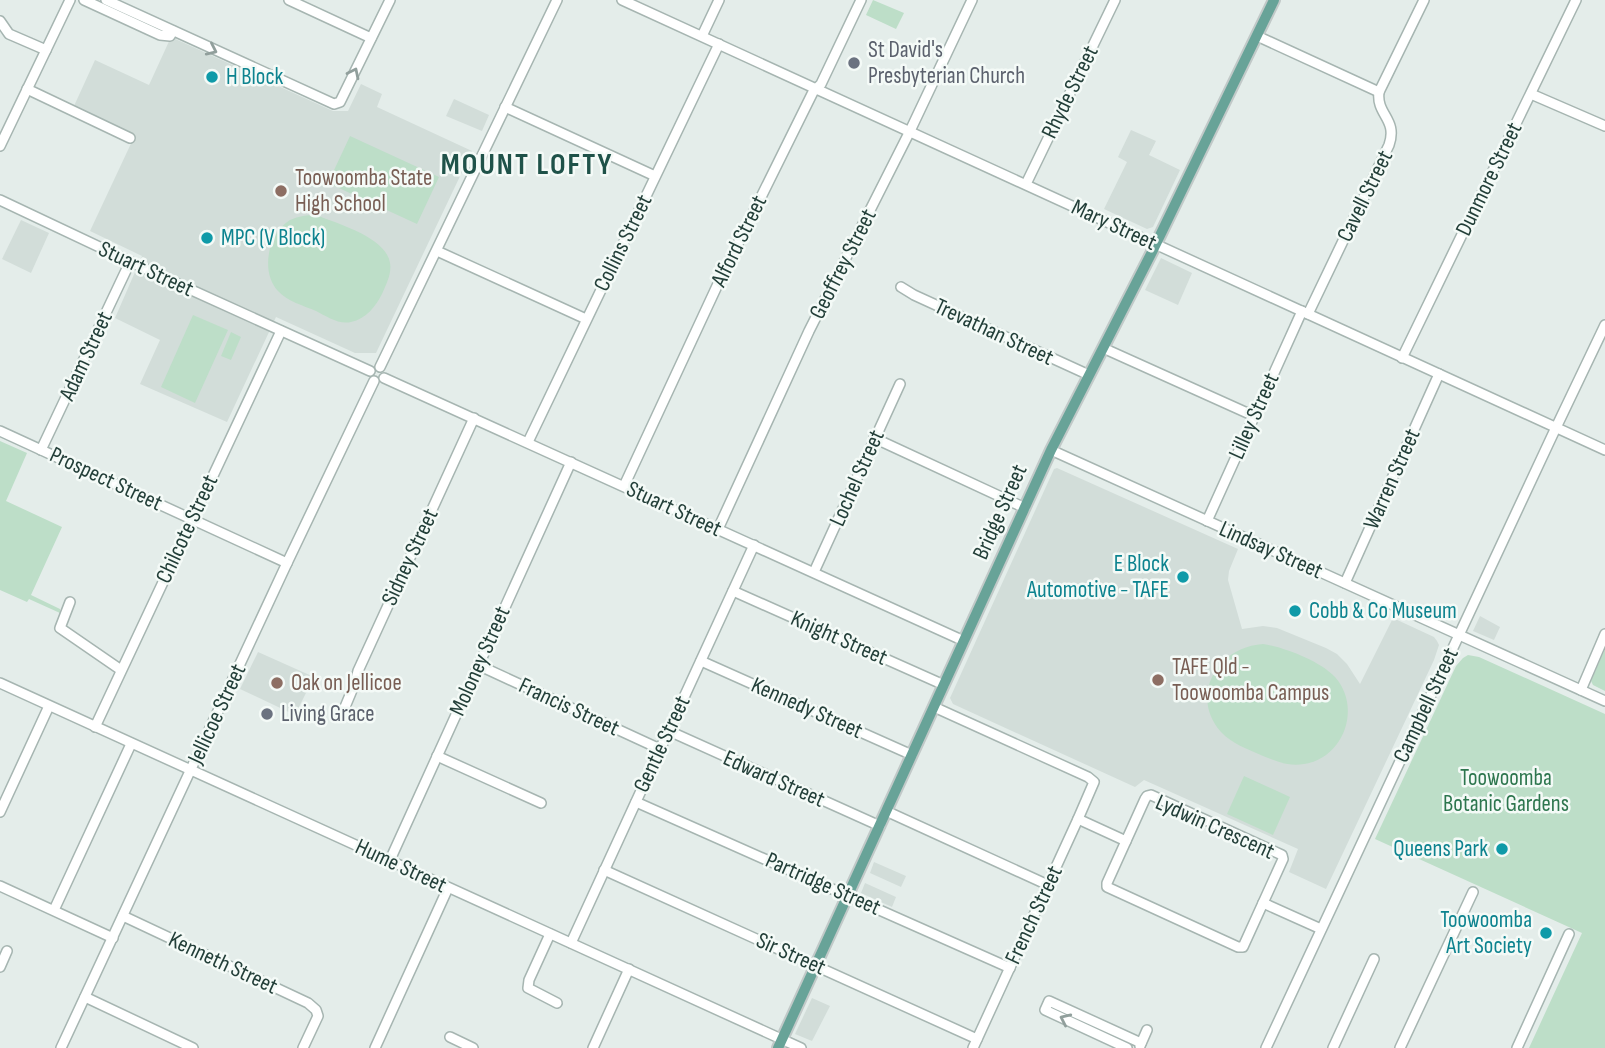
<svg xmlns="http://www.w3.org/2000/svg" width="1605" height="1048" font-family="'Sofia Sans Condensed',sans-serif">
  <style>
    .built { fill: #d2ddd9 }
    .green { fill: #bddec8 }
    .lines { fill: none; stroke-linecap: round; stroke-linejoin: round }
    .minor-casing { stroke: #a6b5b1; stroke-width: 12 }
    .major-casing { stroke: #c1c9c8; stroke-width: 14 }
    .minor { stroke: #fff; stroke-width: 9 }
    .major { stroke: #68a398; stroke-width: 10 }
    .oneway { stroke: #919f9c }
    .worship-dot { fill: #6b7280; stroke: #f4faf7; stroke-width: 2.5 }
    .culture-dot { fill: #0f9aa8; stroke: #f4faf7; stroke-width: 2.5 }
    .education-dot { fill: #8d6e63; stroke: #f4faf7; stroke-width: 2.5 }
    .labels { text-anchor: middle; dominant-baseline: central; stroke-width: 5; stroke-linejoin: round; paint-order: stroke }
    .worship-label { font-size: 23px; fill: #5b616d; stroke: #f4faf7; text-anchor: start }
    .culture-label { font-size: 23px; fill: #0d838f; stroke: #f4faf7; text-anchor: start }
    .street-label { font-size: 23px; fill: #233f39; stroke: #f4faf7 }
    .education-label { font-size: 23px; fill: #785e54; stroke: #f4faf7; text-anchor: start }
    .park-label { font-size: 23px; fill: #2d764e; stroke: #f4faf7 }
    .district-label { font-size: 30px; font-weight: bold; letter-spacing: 2px; fill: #1f5249; stroke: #f4faf7 }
  </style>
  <rect width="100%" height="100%" fill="#e4edea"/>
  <g class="built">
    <polygon points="171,37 333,111 348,111 361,84 382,94 377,107 472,151 376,353 355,353 276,317 227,422 140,384 160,340 115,318 142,256 90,231 135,135 74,106 95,60 149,85"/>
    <polygon points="454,99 489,115 482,131 446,116"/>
    <polygon points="1131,130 1156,141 1149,155 1180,170 1153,227 1147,229 1104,209 1127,162 1118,157"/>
    <polygon points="21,220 49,233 31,273 2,259"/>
    <polygon points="1161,258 1192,273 1178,305 1145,290"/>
    <polygon points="1057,468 1238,549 1229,571 1228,580 1242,629 1263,626 1277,628 1326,648 1337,654 1347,664 1360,684 1393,618 1434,637 1437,641 1439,645 1434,660 1326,889 1289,872 1298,849 1144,780 1135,787 953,704 950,698 1054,469"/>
    <polygon points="1480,616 1500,627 1494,640 1473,631"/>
    <polygon points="258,652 314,677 295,715 240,689"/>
    <polygon points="874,862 906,876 901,887 870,873"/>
    <polygon points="865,883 896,897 892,907 861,893"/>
    <polygon points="812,998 830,1006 812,1041 795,1034"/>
  </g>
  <g class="green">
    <polygon points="873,0 904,13 896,29 866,15"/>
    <polygon points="350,136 439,177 417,224 328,183"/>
    <path d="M316 215C338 224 386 237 390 263 392 273 386 285 382 294 376 306 366 319 351 322 339 325 326 316 316 311 304 306 287 301 278 291 260 272 268 233 290 220 299 216 307 215 316 215Z"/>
    <polygon points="193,315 228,330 195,403 161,387"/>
    <polygon points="231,332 241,337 231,360 221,356"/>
    <polygon points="0,441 27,453 6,501 62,527 31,595 60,609 60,613 29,599 27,602 0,590"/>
    <path d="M1263 644C1284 647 1320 661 1335 677 1362 707 1344 758 1304 764 1289 767 1276 761 1263 756 1248 749 1232 744 1221 732 1189 696 1217 647 1263 644Z"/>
    <polygon points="1605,649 1605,691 1593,685 1591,681"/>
    <polygon points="1468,655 1479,657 1605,714 1605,1048 1529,1048 1582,933 1375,839 1456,666 1463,658"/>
    <polygon points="1244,776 1290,797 1273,835 1227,814"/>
  </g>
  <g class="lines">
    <defs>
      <g id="minor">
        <polyline points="84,0 160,35 170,36 173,31"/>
        <polyline points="106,0 334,104 340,102 390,0"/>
        <polyline points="289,0 371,38"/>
        <polyline points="622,0 1605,450"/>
        <polyline points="0,21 9,34 46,50"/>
        <polyline points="702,36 719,0"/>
        <polyline points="1257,36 1379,92"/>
        <polyline points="27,89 130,138"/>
        <polyline points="1531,94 1605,126"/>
        <polyline points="505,107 655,176"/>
        <polyline points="0,146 70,0"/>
        <polyline points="1026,184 1115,0"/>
        <polyline points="0,200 165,278 370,371"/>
        <polyline points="437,251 586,319"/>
        <polyline points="901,287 914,295 1089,375"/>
        <path d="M1308 314 1389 145C1398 119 1376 115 1379 92L1424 0"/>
        <polyline points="1103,348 1254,416"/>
        <polyline points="1402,358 1576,0"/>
        <polyline points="380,367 557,0"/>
        <polyline points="384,378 964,641"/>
        <polyline points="0,431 287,563"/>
        <polyline points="874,438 1025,508"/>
        <polyline points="528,442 719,44"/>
        <polyline points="41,450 130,262"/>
        <polyline points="1051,450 1605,701"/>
        <polyline points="624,486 717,286 813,92 821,84 861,0"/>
        <polyline points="1207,521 1302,311"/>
        <polyline points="718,529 809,331 910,131 972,0"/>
        <polyline points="814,572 900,384"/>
        <polyline points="1345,583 1439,374"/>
        <polyline points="733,591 944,685"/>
        <polyline points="70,602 60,628 121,670"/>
        <polyline points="701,661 912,755"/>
        <polyline points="478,665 660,749"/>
        <polyline points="0,683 801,1048"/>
        <polyline points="1581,690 1605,634"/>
        <polyline points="345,707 355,683 358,671 474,418"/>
        <polyline points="934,707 1088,777 1094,782 1078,819 973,1048"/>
        <polyline points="95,727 281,331"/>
        <polyline points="669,731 880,826"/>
        <polyline points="437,756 541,803"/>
        <polygon points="1151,795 1282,855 1283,859 1243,947 1238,947 1107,887 1107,883 1145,799 1147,796"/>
        <polyline points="636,802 1010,968"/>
        <polyline points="886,811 1048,885"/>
        <polyline points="0,812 49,706"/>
        <polyline points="1078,819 1126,841"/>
        <polyline points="390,860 571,462"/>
        <polyline points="604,870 977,1039"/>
        <polyline points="0,886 113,938"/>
        <polyline points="1263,903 1321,929"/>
        <polyline points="54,910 131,744"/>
        <polyline points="123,916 308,1003 316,1010 318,1016 303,1048"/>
        <polyline points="550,934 529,980 528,988 557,1003"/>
        <polyline points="571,943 754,545"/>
        <polyline points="0,967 7,951"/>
        <polyline points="85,997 193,1048"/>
        <polyline points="450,1037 473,1048"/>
        <polyline points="1140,1046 1147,1030"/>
        <polyline points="61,1048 287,563 374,381"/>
        <polyline points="375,1048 448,888"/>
        <polyline points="593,1048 629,969"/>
        <polyline points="1127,1048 1045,1010 1049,1001 1141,1043"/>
        <polyline points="1266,1048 1552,436 1605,325"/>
        <polyline points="1333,1048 1374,959"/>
        <polyline points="1400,1048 1473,892"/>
        <polyline points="1517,1048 1569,934"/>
      </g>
      <polyline id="major" points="778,1048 1051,450 1152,252 1274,0"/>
    </defs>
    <use href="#minor" class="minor-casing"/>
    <use href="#major" class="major-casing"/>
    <use href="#minor" class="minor"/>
    <use href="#major" class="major"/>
  </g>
  <defs><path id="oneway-chevron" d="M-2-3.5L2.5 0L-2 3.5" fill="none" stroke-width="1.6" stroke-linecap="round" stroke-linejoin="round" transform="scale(1.75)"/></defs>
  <g class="oneway">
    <use href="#oneway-chevron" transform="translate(212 50) rotate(25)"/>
    <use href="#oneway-chevron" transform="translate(354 73) rotate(-64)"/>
    <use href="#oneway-chevron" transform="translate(1065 1019) rotate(-155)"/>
  </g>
  <g class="worship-dot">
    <circle cx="854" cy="63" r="7"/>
    <circle cx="267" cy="714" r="7"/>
  </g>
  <g class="culture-dot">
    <circle cx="212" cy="77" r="7"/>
    <circle cx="207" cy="238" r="7"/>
    <circle cx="1183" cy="577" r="7"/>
    <circle cx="1295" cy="611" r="7"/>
    <circle cx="1502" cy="849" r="7"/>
    <circle cx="1546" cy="933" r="7"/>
  </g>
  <g class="education-dot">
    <circle cx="281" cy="191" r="7"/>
    <circle cx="1158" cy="680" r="7"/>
    <circle cx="277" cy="683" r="7"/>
  </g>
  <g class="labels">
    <g class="worship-label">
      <text x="868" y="50">St David's<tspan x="868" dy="26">Presbyterian Church</tspan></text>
      <text x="281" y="714">Living Grace</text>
    </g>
    <g class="culture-label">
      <text x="226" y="77">H Block</text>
      <text x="221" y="238">MPC (V Block)</text>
      <text x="1169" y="564" text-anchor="end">E Block<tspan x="1169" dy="26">Automotive - TAFE</tspan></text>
      <text x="1309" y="611">Cobb &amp; Co Museum</text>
      <text x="1488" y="849" text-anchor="end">Queens Park</text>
      <text x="1532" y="920" text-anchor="end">Toowoomba<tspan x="1532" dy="26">Art Society</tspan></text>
    </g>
    <g class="street-label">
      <text transform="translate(1070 92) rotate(-64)">Rhyde Street</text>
      <text transform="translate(1489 179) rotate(-64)">Dunmore Street</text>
      <text transform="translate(1365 196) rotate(-64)">Cavell Street</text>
      <text transform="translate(1114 225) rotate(25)">Mary Street</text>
      <text transform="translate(739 241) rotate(-64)">Alford Street</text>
      <text transform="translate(623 243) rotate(-64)">Collins Street</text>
      <text transform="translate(843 264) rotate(-63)">Geoffrey Street</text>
      <text transform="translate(146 269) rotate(25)">Stuart Street</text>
      <text transform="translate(994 332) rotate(25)">Trevathan Street</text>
      <text transform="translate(86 356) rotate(-65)">Adam Street</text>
      <text transform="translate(1254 416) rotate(-66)">Lilley Street</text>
      <text transform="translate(857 478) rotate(-66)">Lochel Street</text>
      <text transform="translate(106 479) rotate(25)">Prospect Street</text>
      <text transform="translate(1392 479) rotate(-66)">Warren Street</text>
      <text transform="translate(674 509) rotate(25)">Stuart Street</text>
      <text transform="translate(1000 512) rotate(-66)">Bridge Street</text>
      <text transform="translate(187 529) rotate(-65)">Chilcote Street</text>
      <text transform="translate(1271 550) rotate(24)">Lindsay Street</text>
      <text transform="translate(410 557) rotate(-65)">Sidney Street</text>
      <text transform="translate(839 638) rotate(24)">Knight Street</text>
      <text transform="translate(480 661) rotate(-66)">Moloney Street</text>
      <text transform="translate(1426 705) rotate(-65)">Campbell Street</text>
      <text transform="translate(569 707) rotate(25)">Francis Street</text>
      <text transform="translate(807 708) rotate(24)">Kennedy Street</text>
      <text transform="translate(217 714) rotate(-65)">Jellicoe Street</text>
      <text transform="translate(662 744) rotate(-65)">Gentle Street</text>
      <text transform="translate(774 779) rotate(24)">Edward Street</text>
      <text transform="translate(1215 827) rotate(24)">Lydwin Crescent</text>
      <text transform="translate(401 866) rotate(25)">Hume Street</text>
      <text transform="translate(823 884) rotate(24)">Partridge Street</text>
      <text transform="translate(1034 915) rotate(-65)">French Street</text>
      <text transform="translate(791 954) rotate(24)">Sir Street</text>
      <text transform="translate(223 963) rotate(25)">Kenneth Street</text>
    </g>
    <g class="education-label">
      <text x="295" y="178">Toowoomba State<tspan x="295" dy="26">High School</tspan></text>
      <text x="1172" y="667">TAFE Qld -<tspan x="1172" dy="26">Toowoomba Campus</tspan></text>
      <text x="291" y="683">Oak on Jellicoe</text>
    </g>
    <g class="park-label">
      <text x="1506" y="778">Toowoomba<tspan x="1506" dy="26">Botanic Gardens</tspan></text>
    </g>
    <g class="district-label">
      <text x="527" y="165">MOUNT LOFTY</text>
    </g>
  </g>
</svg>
